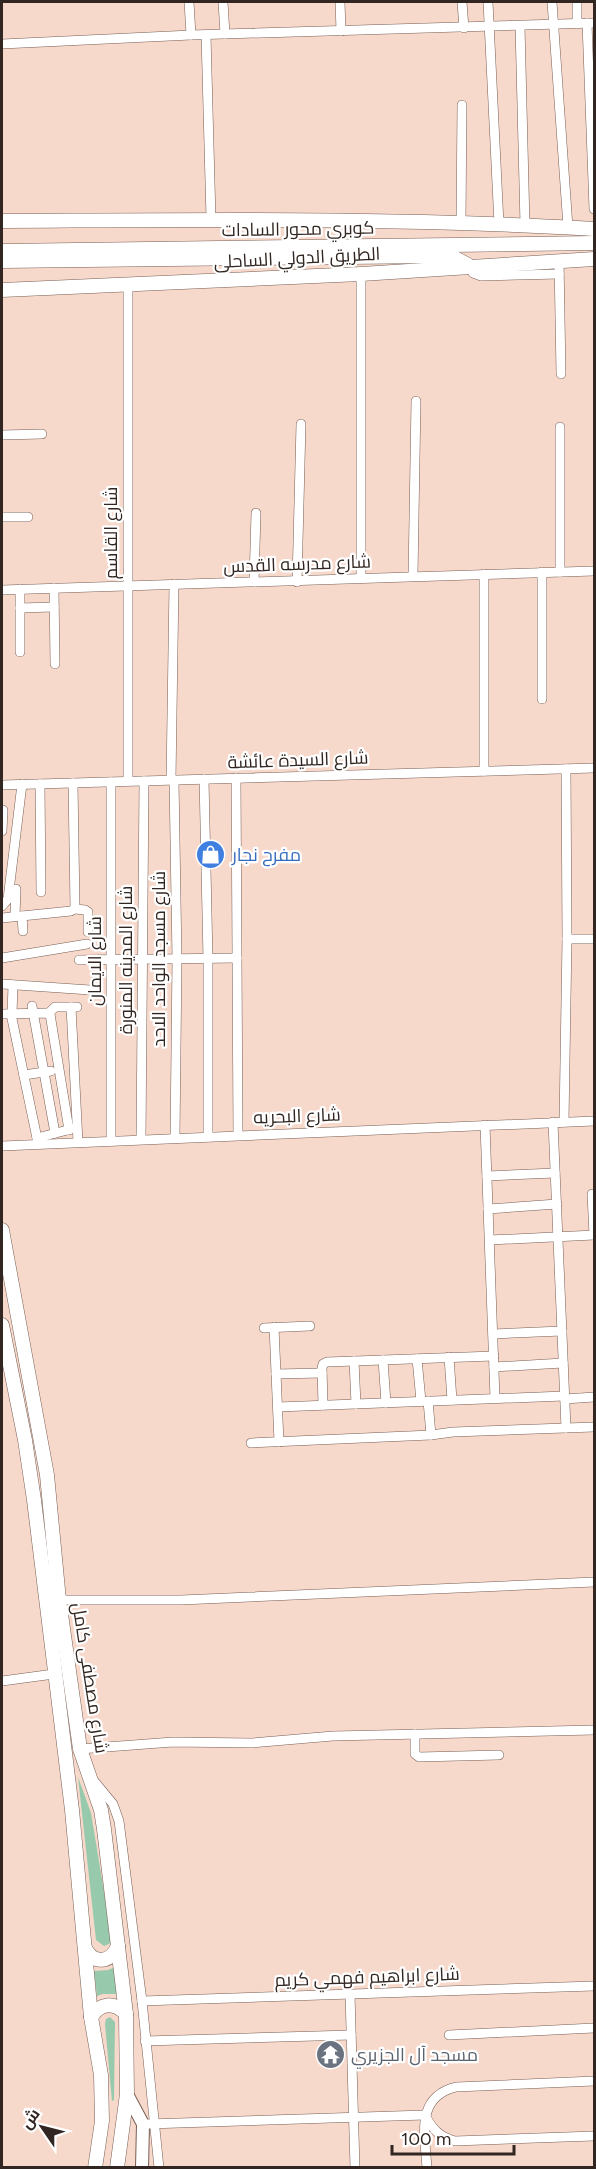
<svg xmlns="http://www.w3.org/2000/svg" width="596" height="2169" font-family="Figtree,Cairo,sans-serif">
  <style>
    .green { fill: #97caac }
    .lines { fill: none; stroke-linecap: round; stroke-linejoin: round }
    .street-casing { stroke: #785e53; stroke-width: 10 }
    .secondary-casing { stroke: #785e53; stroke-width: 14 }
    .primary-casing { stroke: #785e53; stroke-width: 15 }
    .street { stroke: #fff; stroke-width: 9 }
    .secondary { stroke: #fff; stroke-width: 12 }
    .primary { stroke: #fff; stroke-width: 14 }
    .labels { text-anchor: middle; dominant-baseline: central; stroke-width: 4.5; stroke-linejoin: round; paint-order: stroke }
    .street-label { font-size: 18px; fill: #312621; stroke: #fff }
    .shop-label { font-size: 18px; fill: #366cbe; stroke: #fff; text-anchor: start }
    .worship-label { font-size: 18px; fill: #5b616d; stroke: #fff; text-anchor: start }
  </style>
  <rect width="100%" height="100%" fill="#f7d9cc"/>
  <g class="green">
    <polygon points="78,1777 91,1813 112,1940 109,1944 104,1946 96,1940"/>
    <polygon points="115,1967 118,1994 103,1994 97,1996 94,1971 108,1970"/>
    <polygon points="110,2017 115,2022 114,2100 112,2101 105,2024 106,2019"/>
  </g>
  <g class="lines">
    <defs>
      <g id="street">
        <polyline points="189,2 191,35"/>
        <polyline points="223,2 225,34"/>
        <polyline points="340,2 341,31"/>
        <polyline points="462,2 464,28"/>
        <polyline points="488,2 499,224"/>
        <polyline points="552,2 568,227"/>
        <polyline points="577,2 577,24"/>
        <polyline points="587,23 594,209"/>
        <polyline points="520,26 525,225"/>
        <polyline points="206,35 211,219"/>
        <polyline points="2,44 191,35 594,23"/>
        <polyline points="461,223 462,105"/>
        <polyline points="559,261 561,374"/>
        <polyline points="469,266 473,273 481,276 559,274"/>
        <polyline points="2,435 42,434"/>
        <polyline points="2,517 28,517"/>
        <polyline points="542,572 542,699"/>
        <polyline points="560,572 560,427"/>
        <polyline points="413,576 416,401"/>
        <polyline points="361,578 361,274"/>
        <polyline points="254,582 256,513"/>
        <polyline points="297,582 301,424"/>
        <polyline points="54,588 55,664"/>
        <polyline points="2,590 594,571"/>
        <polyline points="20,608 54,607"/>
        <polyline points="20,652 20,589"/>
        <polyline points="484,771 484,574"/>
        <polyline points="236,778 238,1135"/>
        <polyline points="204,779 208,959 208,1137"/>
        <polyline points="171,780 174,584"/>
        <polyline points="174,780 177,959 175,1138"/>
        <polyline points="128,781 128,285"/>
        <polyline points="40,784 41,892"/>
        <polyline points="2,785 594,768"/>
        <polyline points="2,831 3,810"/>
        <polyline points="2,906 8,899 22,784"/>
        <polyline points="75,909 85,910 88,912 88,932"/>
        <polyline points="15,916 16,889"/>
        <polyline points="22,916 23,931"/>
        <polyline points="2,918 71,911 75,908 73,783"/>
        <polyline points="567,939 594,939"/>
        <polyline points="2,958 87,944"/>
        <polyline points="79,960 237,958"/>
        <polyline points="2,984 90,990"/>
        <polyline points="32,1006 55,1133"/>
        <polyline points="71,1007 78,1142"/>
        <polyline points="49,1013 55,1007 77,1007"/>
        <polyline points="2,1014 48,1013 50,1014 69,1130"/>
        <polyline points="11,1014 38,1143"/>
        <polyline points="12,1014 13,985"/>
        <polyline points="24,1075 51,1071"/>
        <polyline points="553,1122 566,1428"/>
        <polyline points="564,1122 567,939 566,769"/>
        <polyline points="485,1125 495,1398"/>
        <polyline points="37,1138 75,1128"/>
        <polyline points="141,1139 144,781"/>
        <polyline points="111,1141 111,782"/>
        <polyline points="2,1146 594,1121"/>
        <polyline points="487,1176 555,1173"/>
        <polyline points="592,1194 594,1235"/>
        <polyline points="488,1209 557,1204"/>
        <polyline points="490,1240 594,1235"/>
        <polyline points="274,1327 279,1442"/>
        <polyline points="264,1328 310,1326"/>
        <polyline points="493,1334 562,1331"/>
        <polyline points="449,1357 452,1400"/>
        <polyline points="417,1359 421,1401"/>
        <polyline points="383,1360 386,1403"/>
        <polyline points="354,1361 356,1404"/>
        <polyline points="494,1367 563,1363"/>
        <polyline points="276,1374 322,1373"/>
        <polyline points="565,1399 594,1397"/>
        <polyline points="428,1401 431,1435"/>
        <polyline points="323,1405 322,1368 323,1364 327,1362 494,1356"/>
        <polyline points="278,1407 564,1396"/>
        <polyline points="251,1443 431,1435 453,1432 594,1427"/>
        <polyline points="59,1600 181,1600 594,1582"/>
        <polyline points="2,1681 54,1674"/>
        <polyline points="415,1734 415,1754 419,1757 499,1755"/>
        <polyline points="80,1749 173,1742 252,1743 333,1736 594,1730"/>
        <polyline points="94,1781 113,1804 119,1821 142,2001 159,2168"/>
        <polyline points="350,1994 355,2168"/>
        <polyline points="142,2001 594,1986"/>
        <polyline points="449,2035 594,2028"/>
        <polyline points="145,2041 351,2035"/>
        <path d="M426 2117C433 2130 440 2137 455 2141L594 2136"/>
        <polyline points="148,2124 425,2115"/>
        <path d="M427 2168C425 2135 415 2097 456 2087L594 2081"/>
      </g>
      <polyline id="secondary" points="127,2094 143,2124 142,2168"/>
      <g id="primary">
        <path d="M2 221C199 220 397 217 594 229"/>
        <polyline points="2,251 594,243"/>
        <polyline points="2,261 439,256 455,258 468,265"/>
        <polyline points="2,290 361,274 594,259"/>
        <polyline points="2,1230 47,1475 59,1600 80,1749 101,1810 104,1829 126,2014 127,2094 117,2168"/>
        <polyline points="2,1325 25,1440 34,1500 72,1810 91,2017 101,2075 102,2121 95,2168"/>
        <path d="M85 1948C93 1965 111 1963 118 1946"/>
        <path d="M91 2017C100 2003 114 2001 126 2014"/>
      </g>
    </defs>
    <use href="#street" class="street-casing"/>
    <use href="#secondary" class="secondary-casing"/>
    <use href="#primary" class="primary-casing"/>
    <use href="#street" class="street"/>
    <use href="#secondary" class="secondary"/>
    <use href="#primary" class="primary"/>
  </g>
  <defs>
    <symbol id="shop-disc" viewBox="-11 -11 22 22"><circle r="9.5" fill="#3f7fe0" stroke="#fff"/><path d="M-5-2.5h2.3a2.7 3.5 0 0 1 5.4 0H5L5.5 6h-11ZM-1.5-2.5h3a1.5 2.3 0 0 0-3 0Z" fill="#fff"/></symbol>
    <symbol id="temple-disc" viewBox="-11 -11 22 22"><circle r="9.5" fill="#6b7280" stroke="#fff"/><path d="M0-6L5-2H3V0L6.5 2.5H4V6H1.5V3h-3V6H-4V2.5H-6.5L-3 0V-2H-5Z" fill="#fff"/></symbol>
  </defs>
  <g fill-rule="evenodd">
    <use href="#shop-disc" x="194" y="838" width="33" height="33"/>
    <use href="#temple-disc" x="314" y="2038" width="33" height="33"/>
  </g>
  <g class="labels">
    <g class="street-label">
      <text transform="translate(298 229) rotate(-1)">كوبري محور السادات</text>
      <text transform="translate(297 258) rotate(-3)">الطريق الدولي الساحلى</text>
      <text transform="translate(111 533) rotate(-90)">شارع القاسم</text>
      <text transform="translate(297 564) rotate(-2)">شارع مدرسه القدس</text>
      <text transform="translate(298 760) rotate(-2)">شارع السيدة عائشة</text>
      <text transform="translate(159 959) rotate(-90)">شارع مسجد الواحد الاحد</text>
      <text transform="translate(126 960) rotate(-90)">شارع المدينه المنورة</text>
      <text transform="translate(95 961) rotate(-90)">شارع الايمان</text>
      <text transform="translate(297 1116) rotate(-2)">شارع البحريه</text>
      <text transform="translate(90 1678) rotate(81)">شارع مصطفى كامل</text>
      <text transform="translate(367 1977) rotate(-2)">شارع ابراهيم فهمي كريم</text>
    </g>
    <g class="shop-label">
      <text x="232" y="855">مفرح نجار</text>
    </g>
    <g class="worship-label">
      <text x="351" y="2055">مسجد آل الجزيري</text>
    </g>
  </g>
  <rect width="596" height="2169" fill="none" stroke="#312621" stroke-width="6"/>
  <g transform="translate(42 2127) rotate(305)" stroke="#ffffff" stroke-width="4.5" paint-order="stroke">
  <path d="M0-4.5L10 22L0 15L-10 22Z" fill="#312621"/>
  <text y="-9" font-size="16" font-weight="bold" text-anchor="middle" fill="#312621">ش</text>
  </g>
  <path d="M392 2145v9h122v-9" fill="none" stroke="#312621" stroke-width="3"/>
  <text x="401" y="2145" font-size="18" fill="#312621" stroke="#ffffff" stroke-width="4.5" paint-order="stroke">100 m</text>
</svg>
